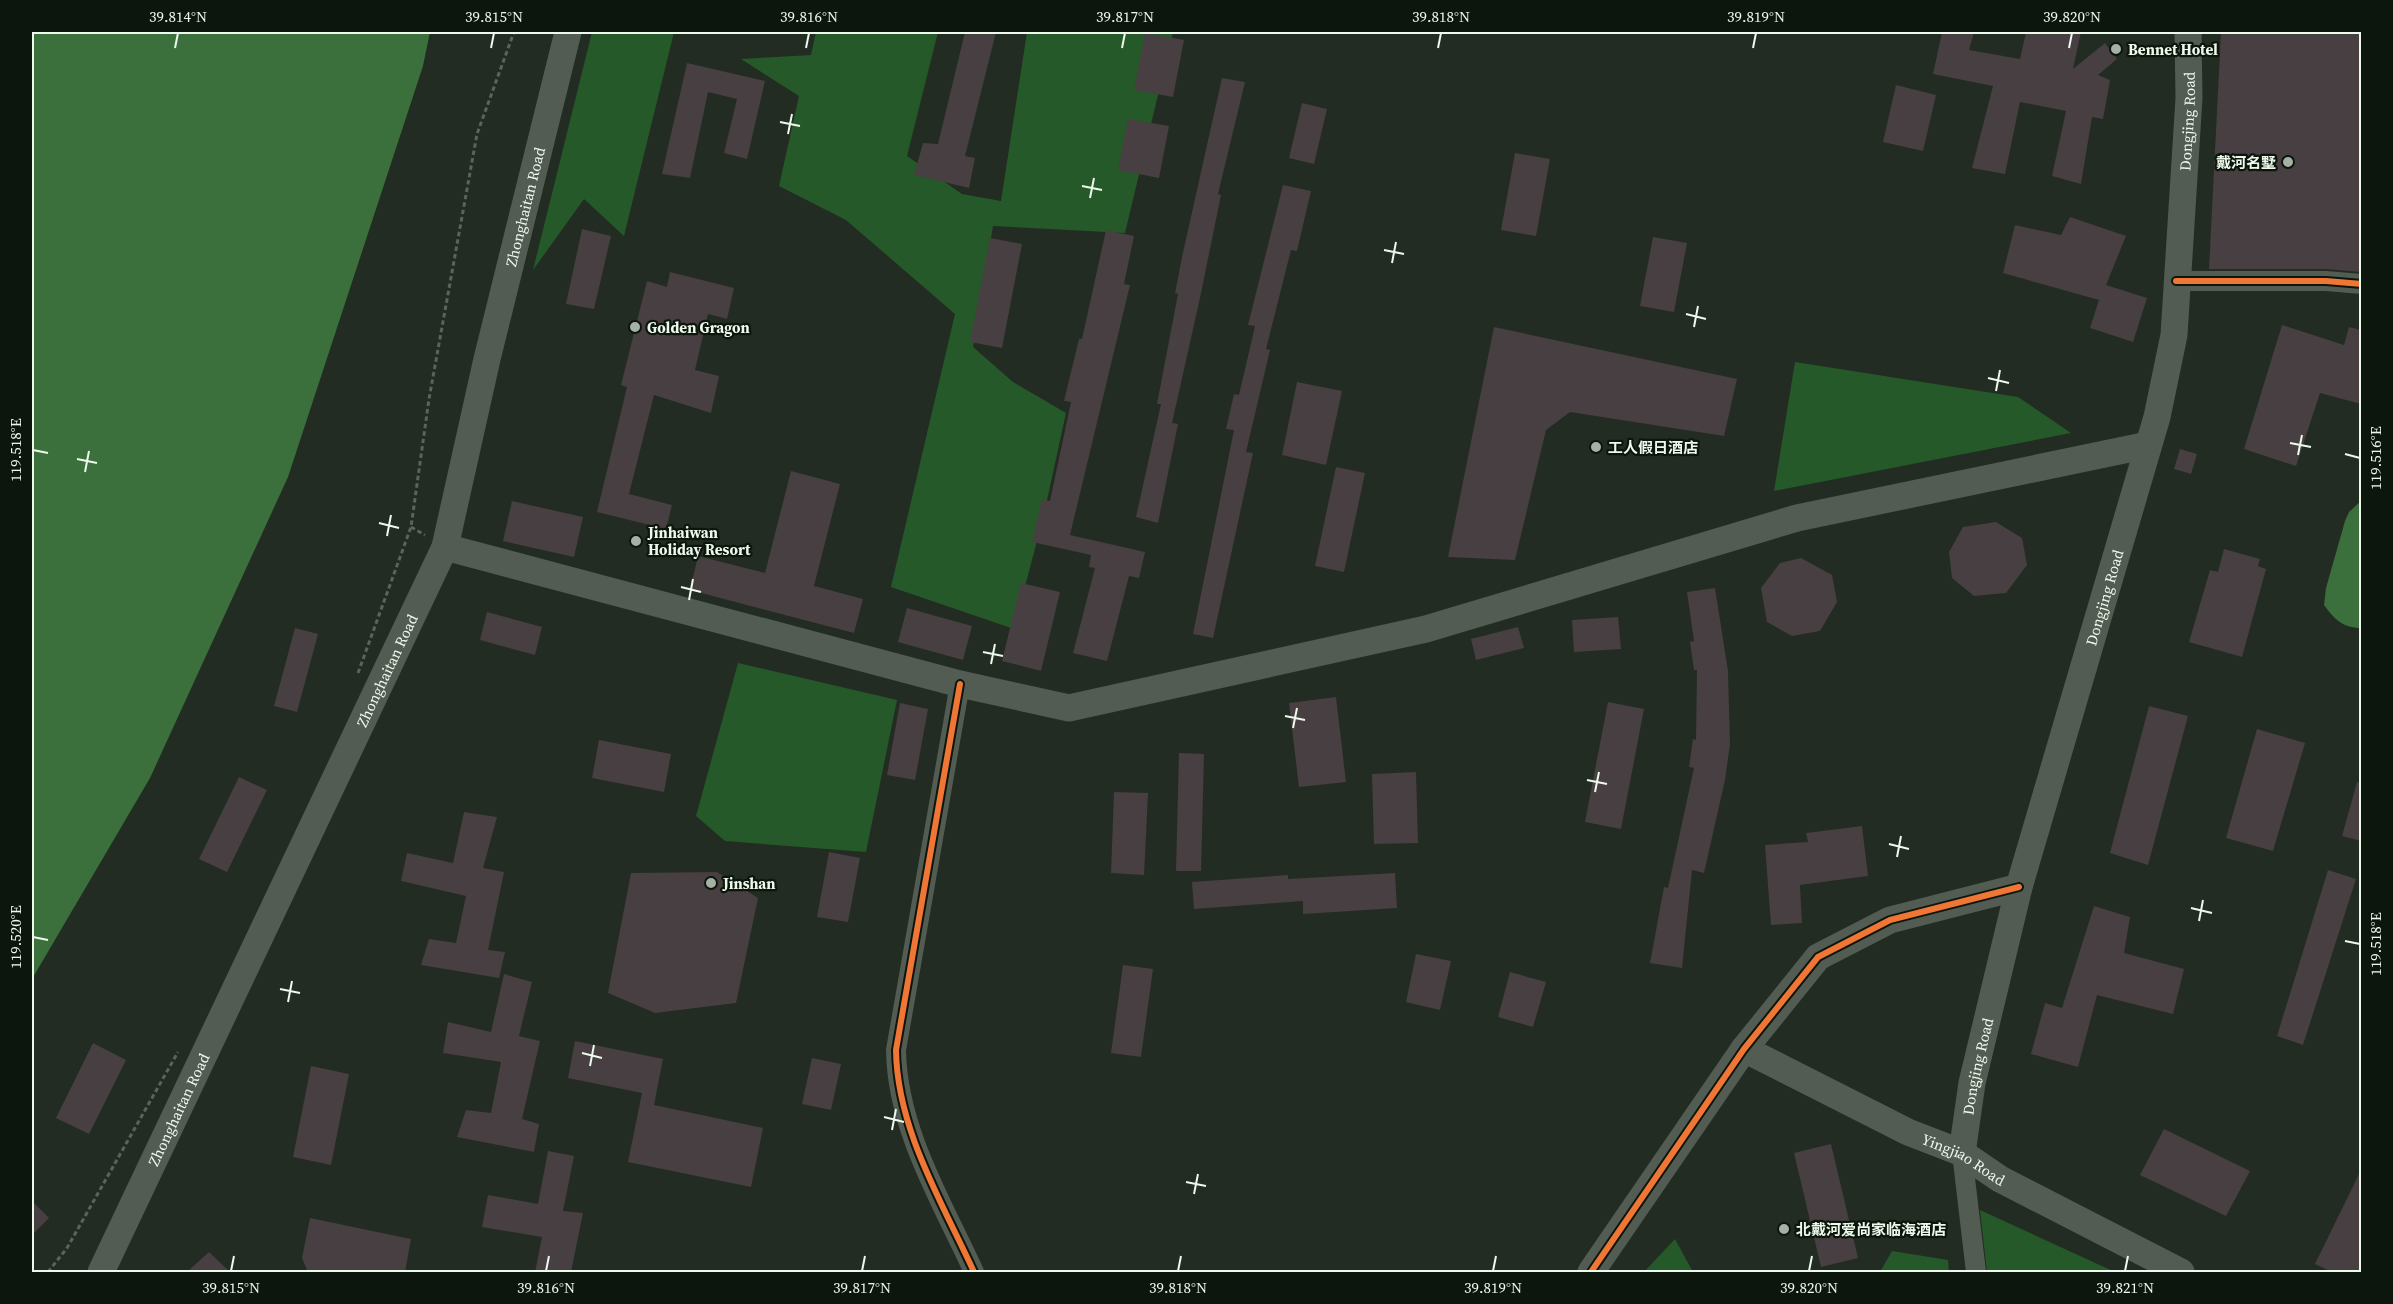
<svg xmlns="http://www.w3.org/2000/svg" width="2393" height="1304" font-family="'Source Serif 4','Noto Sans SC',serif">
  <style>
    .forest { fill: #265929 }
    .water { fill: #3b6f3c }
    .building { fill: #473f41 }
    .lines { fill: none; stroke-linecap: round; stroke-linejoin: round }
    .path { stroke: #5c635c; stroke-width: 3; stroke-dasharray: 4.5 3; stroke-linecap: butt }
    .street { stroke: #525c52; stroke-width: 20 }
    .secondary { stroke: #525c52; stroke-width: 27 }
    .cycleway-casing { stroke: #0d160d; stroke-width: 10 }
    .cycleway { stroke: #f07635; stroke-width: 6 }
    .ticks { fill: none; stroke: #ecf9eb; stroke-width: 2 }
    .poi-dot { fill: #a5b1a5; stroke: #0d160d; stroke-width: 2 }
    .labels { text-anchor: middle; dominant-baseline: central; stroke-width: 4.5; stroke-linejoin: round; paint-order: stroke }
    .poi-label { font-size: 15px; font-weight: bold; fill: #ecf9eb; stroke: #0d160d; text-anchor: start }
    .street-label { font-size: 15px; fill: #ecf9eb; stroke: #0d160d }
    .neatline { fill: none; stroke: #ecf9eb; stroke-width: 2 }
    .ticks-label { font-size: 15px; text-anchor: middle; fill: #ecf9eb }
  </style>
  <rect width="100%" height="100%" fill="#222c22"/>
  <g class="forest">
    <polygon points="592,32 674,32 624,236 584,199 533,270"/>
    <polygon points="816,32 938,32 907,156 962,194 1001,201 1027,32 1173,32 1125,233 993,226 973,347 1013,382 1066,413 1044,514 1014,629 891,587 955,314 846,220 779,186 799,96 741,59 811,55"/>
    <polygon points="1795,362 2018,397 2071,433 1774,491"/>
    <polygon points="738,663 897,700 866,852 725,841 696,816"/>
    <polygon points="1980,1210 2115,1272 1987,1272"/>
    <polygon points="1675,1239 1693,1272 1644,1272"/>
    <polygon points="1892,1251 1948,1260 1949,1272 1880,1272"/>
  </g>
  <g class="water">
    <polygon points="32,32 430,32 423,66 288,477 150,778 32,979"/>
    <path d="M2361 501V628C2343 628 2334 619 2324 605L2326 588 2345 521 2349 512Z"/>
  </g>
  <g class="building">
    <polygon points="965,32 996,32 965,156 975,158 969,188 914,175 923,143 938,144"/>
    <polygon points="1942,32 1974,32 1969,50 2020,59 2026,32 2081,32 2073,69 2105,43 2117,59 2098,75 2110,80 2103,119 2092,117 2081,184 2052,176 2066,111 2020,102 2005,174 1972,168 1993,86 1933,74"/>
    <polygon points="2221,32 2361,32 2361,272 2326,269 2209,269"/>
    <polygon points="1145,33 1184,40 1173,97 1134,90"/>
    <polygon points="687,63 765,81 747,159 724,153 737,99 708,92 690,178 662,174"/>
    <polygon points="1222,78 1245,82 1218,194 1221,195 1200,298 1172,423 1178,424 1158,523 1136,517 1161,404 1157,404 1178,294 1175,293 1182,257"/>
    <polygon points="1896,85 1936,95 1923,151 1883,142"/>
    <polygon points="1302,103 1327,109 1314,164 1289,158"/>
    <polygon points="1128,119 1169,126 1159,178 1118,170"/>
    <polygon points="1515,153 1550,159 1536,236 1501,230"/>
    <polygon points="1283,185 1311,191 1297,251 1291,250 1266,349 1270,350 1246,452 1253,453 1213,638 1193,634 1234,430 1226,429 1234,394 1239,395 1255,326 1248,325"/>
    <polygon points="2070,217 2126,236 2106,285 2147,298 2133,342 2090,328 2099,300 2003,273 2015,225 2061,235"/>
    <polygon points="582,229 611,236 594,309 566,304"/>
    <polygon points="1106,230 1134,236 1124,284 1130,285 1070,535 1145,552 1139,578 1129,576 1107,661 1073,653 1095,568 1089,567 1091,555 1032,542 1042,499 1050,501 1071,402 1064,401 1079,339 1082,339"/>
    <polygon points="1653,237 1687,243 1674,312 1640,306"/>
    <polygon points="990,238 1022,244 1002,348 970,342"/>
    <polygon points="670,272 734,288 727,319 708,314 695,370 719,376 711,413 654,395 629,494 672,505 666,529 597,512 627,387 621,385 647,281 667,287"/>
    <polygon points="2282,325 2344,345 2349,327 2361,330 2361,404 2320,393 2296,466 2244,449"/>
    <polygon points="1494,327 1737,379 1724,436 1570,412 1546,430 1515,560 1448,557"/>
    <polygon points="1297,382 1342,391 1326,465 1282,455"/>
    <polygon points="2180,449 2197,454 2191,474 2174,469"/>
    <polygon points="1336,467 1365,473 1344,572 1315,566"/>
    <polygon points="791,471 840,484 814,586 863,599 854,633 690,590 698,556 765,573"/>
    <polygon points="512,501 583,517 574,557 503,541"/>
    <polygon points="1996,522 2022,538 2027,565 2006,593 1974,596 1952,578 1949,552 1963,527"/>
    <polygon points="2224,549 2260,559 2258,566 2266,569 2242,657 2189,642 2210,570 2218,572"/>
    <polygon points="1801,558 1832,575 1837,602 1820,631 1792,636 1767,622 1761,588 1780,563"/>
    <polygon points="1021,583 1060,592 1041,671 1002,661"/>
    <polygon points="1715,588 1728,671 1730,744 1725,780 1704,873 1692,870 1682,968 1650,963 1664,887 1668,888 1694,768 1689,767 1693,739 1696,740 1697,670 1694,670 1690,642 1694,641 1687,592"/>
    <polygon points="907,608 972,626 963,660 898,642"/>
    <polygon points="487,612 542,627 535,655 480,640"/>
    <polygon points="1618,617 1621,649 1574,652 1572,620"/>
    <polygon points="1518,627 1524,648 1476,660 1471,639"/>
    <polygon points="295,628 318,634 297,712 274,706"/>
    <polygon points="1336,697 1346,782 1299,787 1289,703"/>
    <polygon points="1608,702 1644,709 1621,829 1585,822"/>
    <polygon points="900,703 928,709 915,780 887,775"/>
    <polygon points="2149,706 2188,716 2148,865 2110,853"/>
    <polygon points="2257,729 2305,743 2273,851 2226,838"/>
    <polygon points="599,740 671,754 664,792 592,778"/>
    <polygon points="1179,753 1204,754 1201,871 1176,871"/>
    <polygon points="1416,772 1418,843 1374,844 1372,774"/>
    <polygon points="239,777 267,790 227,872 199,859"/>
    <polygon points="2357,782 2361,783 2361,841 2342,836"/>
    <polygon points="1114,792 1148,793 1144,875 1111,873"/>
    <polygon points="464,812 497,817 483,868 504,872 488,950 505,952 499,978 421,965 429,939 456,943 466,896 401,881 407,853 453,863"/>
    <polygon points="1862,826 1868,876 1800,885 1802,923 1771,925 1765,845 1808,842 1806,833"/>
    <polygon points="829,852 860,858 848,922 817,917"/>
    <polygon points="2328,870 2356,879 2303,1045 2277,1036"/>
    <polygon points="717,872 758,898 736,1003 655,1013 608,993 631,873"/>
    <polygon points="1395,873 1397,908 1303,914 1303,901 1194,909 1192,882 1288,875 1288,879"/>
    <polygon points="2094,906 2130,917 2124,953 2184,969 2173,1014 2097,995 2078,1067 2031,1054 2045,1003 2062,1008"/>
    <polygon points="1416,954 1451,961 1440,1010 1406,1002"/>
    <polygon points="1123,965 1153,969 1141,1057 1111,1053"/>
    <polygon points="1510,972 1546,982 1533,1027 1498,1017"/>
    <polygon points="504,974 532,982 519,1036 540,1041 522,1119 539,1124 534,1152 457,1137 466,1110 491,1113 501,1062 443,1053 448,1022 491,1032"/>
    <polygon points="575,1041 663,1059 654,1105 763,1128 751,1187 628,1162 642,1093 568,1078"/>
    <polygon points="93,1043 126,1060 89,1134 56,1118"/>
    <polygon points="812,1058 841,1064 831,1110 802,1104"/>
    <polygon points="311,1066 349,1074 331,1165 293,1157"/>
    <polygon points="2164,1129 2250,1171 2226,1216 2140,1175"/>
    <polygon points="1831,1144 1858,1258 1821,1267 1794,1153"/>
    <polygon points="548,1151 574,1156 563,1211 583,1213 571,1272 535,1272 542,1237 482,1227 488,1195 538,1204"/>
    <polygon points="2361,1170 2361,1272 2332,1272 2315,1264"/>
    <polygon points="32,1201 49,1218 32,1235"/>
    <polygon points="310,1218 411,1239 405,1272 308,1272 302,1258"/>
    <polygon points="209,1252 230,1272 187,1272"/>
  </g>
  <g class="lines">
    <g class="path">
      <polyline points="411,527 425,535"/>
      <polyline points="358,673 411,527 429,399 477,134 514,32"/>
      <polyline points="48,1272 67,1248 178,1052"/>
    </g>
    <g class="street">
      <polyline points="2176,281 2326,281 2362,284"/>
      <path d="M960 684 896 1050C897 1129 942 1202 974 1272"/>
      <polyline points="1962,1153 1976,1272"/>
    </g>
    <g class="secondary">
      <polyline points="445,547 960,684 1069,708 1426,629 1797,518 2148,445"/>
      <path id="s1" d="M1744 1049 1908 1132 1962 1153 2000 1179 2181 1272"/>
      <path id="s2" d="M1962 1153 1972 1083 2019 887 2157 417 2174 335 2189 98 2188 32"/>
      <path id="s3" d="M101 1272 445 547 487 359 568 32"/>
      <polyline points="1591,1272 1744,1049 1818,957 1890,920 2019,887"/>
    </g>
    <defs>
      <g id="cycleway">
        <polyline points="2176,281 2326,281 2362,284"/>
        <path d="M960 684 896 1050C897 1129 942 1202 974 1272"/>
        <polyline points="1591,1272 1744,1049 1818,957 1890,920 2019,887"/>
      </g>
    </defs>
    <use href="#cycleway" class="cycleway-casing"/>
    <use href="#cycleway" class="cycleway"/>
  </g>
  <path class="ticks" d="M175 48 178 33M491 48 494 33M806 48 809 33M1122 48 1125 33M1438 48 1441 33M1753 48 1756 33M2069 48 2072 33M780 122 800 126M788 134 792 114M1082 186 1102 190M1090 198 1094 178M1384 250 1404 254M1392 263 1396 242M1686 314 1706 319M1694 327 1698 306M1988 378 2009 383M1996 391 2000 370M2290 443 2311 447M33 450 48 453M2345 454 2360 458M2298 455 2302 435M77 459 97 463M85 472 89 451M379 523 399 528M387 536 391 515M681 587 701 592M689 600 693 579M983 652 1003 656M991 664 995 644M1285 716 1305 720M1293 728 1297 708M1587 780 1607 784M1595 792 1599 772M1889 844 1909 849M1897 857 1901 836M2191 908 2212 913M2199 921 2203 900M33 937 48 940M2345 941 2360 944M280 989 300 993M288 1002 292 981M582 1053 602 1058M590 1066 594 1045M884 1117 904 1122M892 1130 896 1109M1186 1182 1206 1186M1194 1194 1198 1174M231 1271 234 1256M546 1271 549 1256M862 1271 865 1256M1178 1271 1181 1256M1493 1271 1496 1256M1809 1271 1812 1256M2125 1271 2128 1256"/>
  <g class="poi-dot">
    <circle cx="2116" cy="49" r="6"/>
    <circle cx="2288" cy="162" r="6"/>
    <circle cx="635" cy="327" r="6"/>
    <circle cx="1596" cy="447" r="6"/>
    <circle cx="636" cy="541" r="6"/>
    <circle cx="711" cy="883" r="6"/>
    <circle cx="1784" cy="1229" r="6"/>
  </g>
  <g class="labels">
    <g class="poi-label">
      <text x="2128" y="49">Bennet Hotel</text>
      <text x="2276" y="162" text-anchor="end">戴河名墅</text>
      <text x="647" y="327">Golden Gragon</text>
      <text x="1608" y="447">工人假日酒店</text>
      <text x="648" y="532">Jinhaiwan<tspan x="648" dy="17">Holiday Resort</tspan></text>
      <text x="723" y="883">Jinshan</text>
      <text x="1796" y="1229">北戴河爱尚家临海酒店</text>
    </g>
    <g class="street-label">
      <text stroke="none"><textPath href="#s2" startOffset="1060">Dongjing Road</textPath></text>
      <text stroke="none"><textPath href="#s3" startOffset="1152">Zhonghaitan Road</textPath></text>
      <text stroke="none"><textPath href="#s2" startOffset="574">Dongjing Road</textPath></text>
      <text stroke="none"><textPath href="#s3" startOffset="666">Zhonghaitan Road</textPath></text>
      <text stroke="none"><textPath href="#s2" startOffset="88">Dongjing Road</textPath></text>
      <text stroke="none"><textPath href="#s3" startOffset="180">Zhonghaitan Road</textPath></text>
      <text stroke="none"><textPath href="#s1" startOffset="246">Yingjiao Road</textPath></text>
    </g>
  </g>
  <rect width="2393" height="1304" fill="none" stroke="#0d160d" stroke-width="66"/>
  <rect x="33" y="33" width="2327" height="1238" class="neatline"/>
  <g class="ticks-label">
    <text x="178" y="22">39.814°N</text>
    <text x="494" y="22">39.815°N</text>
    <text x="809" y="22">39.816°N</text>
    <text x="1125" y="22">39.817°N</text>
    <text x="1441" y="22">39.818°N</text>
    <text x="1756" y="22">39.819°N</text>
    <text x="2072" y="22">39.820°N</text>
    <text transform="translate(16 450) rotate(-90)" y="5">119.518°E</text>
    <text transform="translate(2376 458) rotate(-90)" y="5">119.516°E</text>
    <text transform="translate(16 937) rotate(-90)" y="5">119.520°E</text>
    <text transform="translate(2376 944) rotate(-90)" y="5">119.518°E</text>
    <text x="231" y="1293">39.815°N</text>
    <text x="546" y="1293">39.816°N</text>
    <text x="862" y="1293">39.817°N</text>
    <text x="1178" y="1293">39.818°N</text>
    <text x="1493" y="1293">39.819°N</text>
    <text x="1809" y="1293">39.820°N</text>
    <text x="2125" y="1293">39.821°N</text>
  </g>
</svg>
